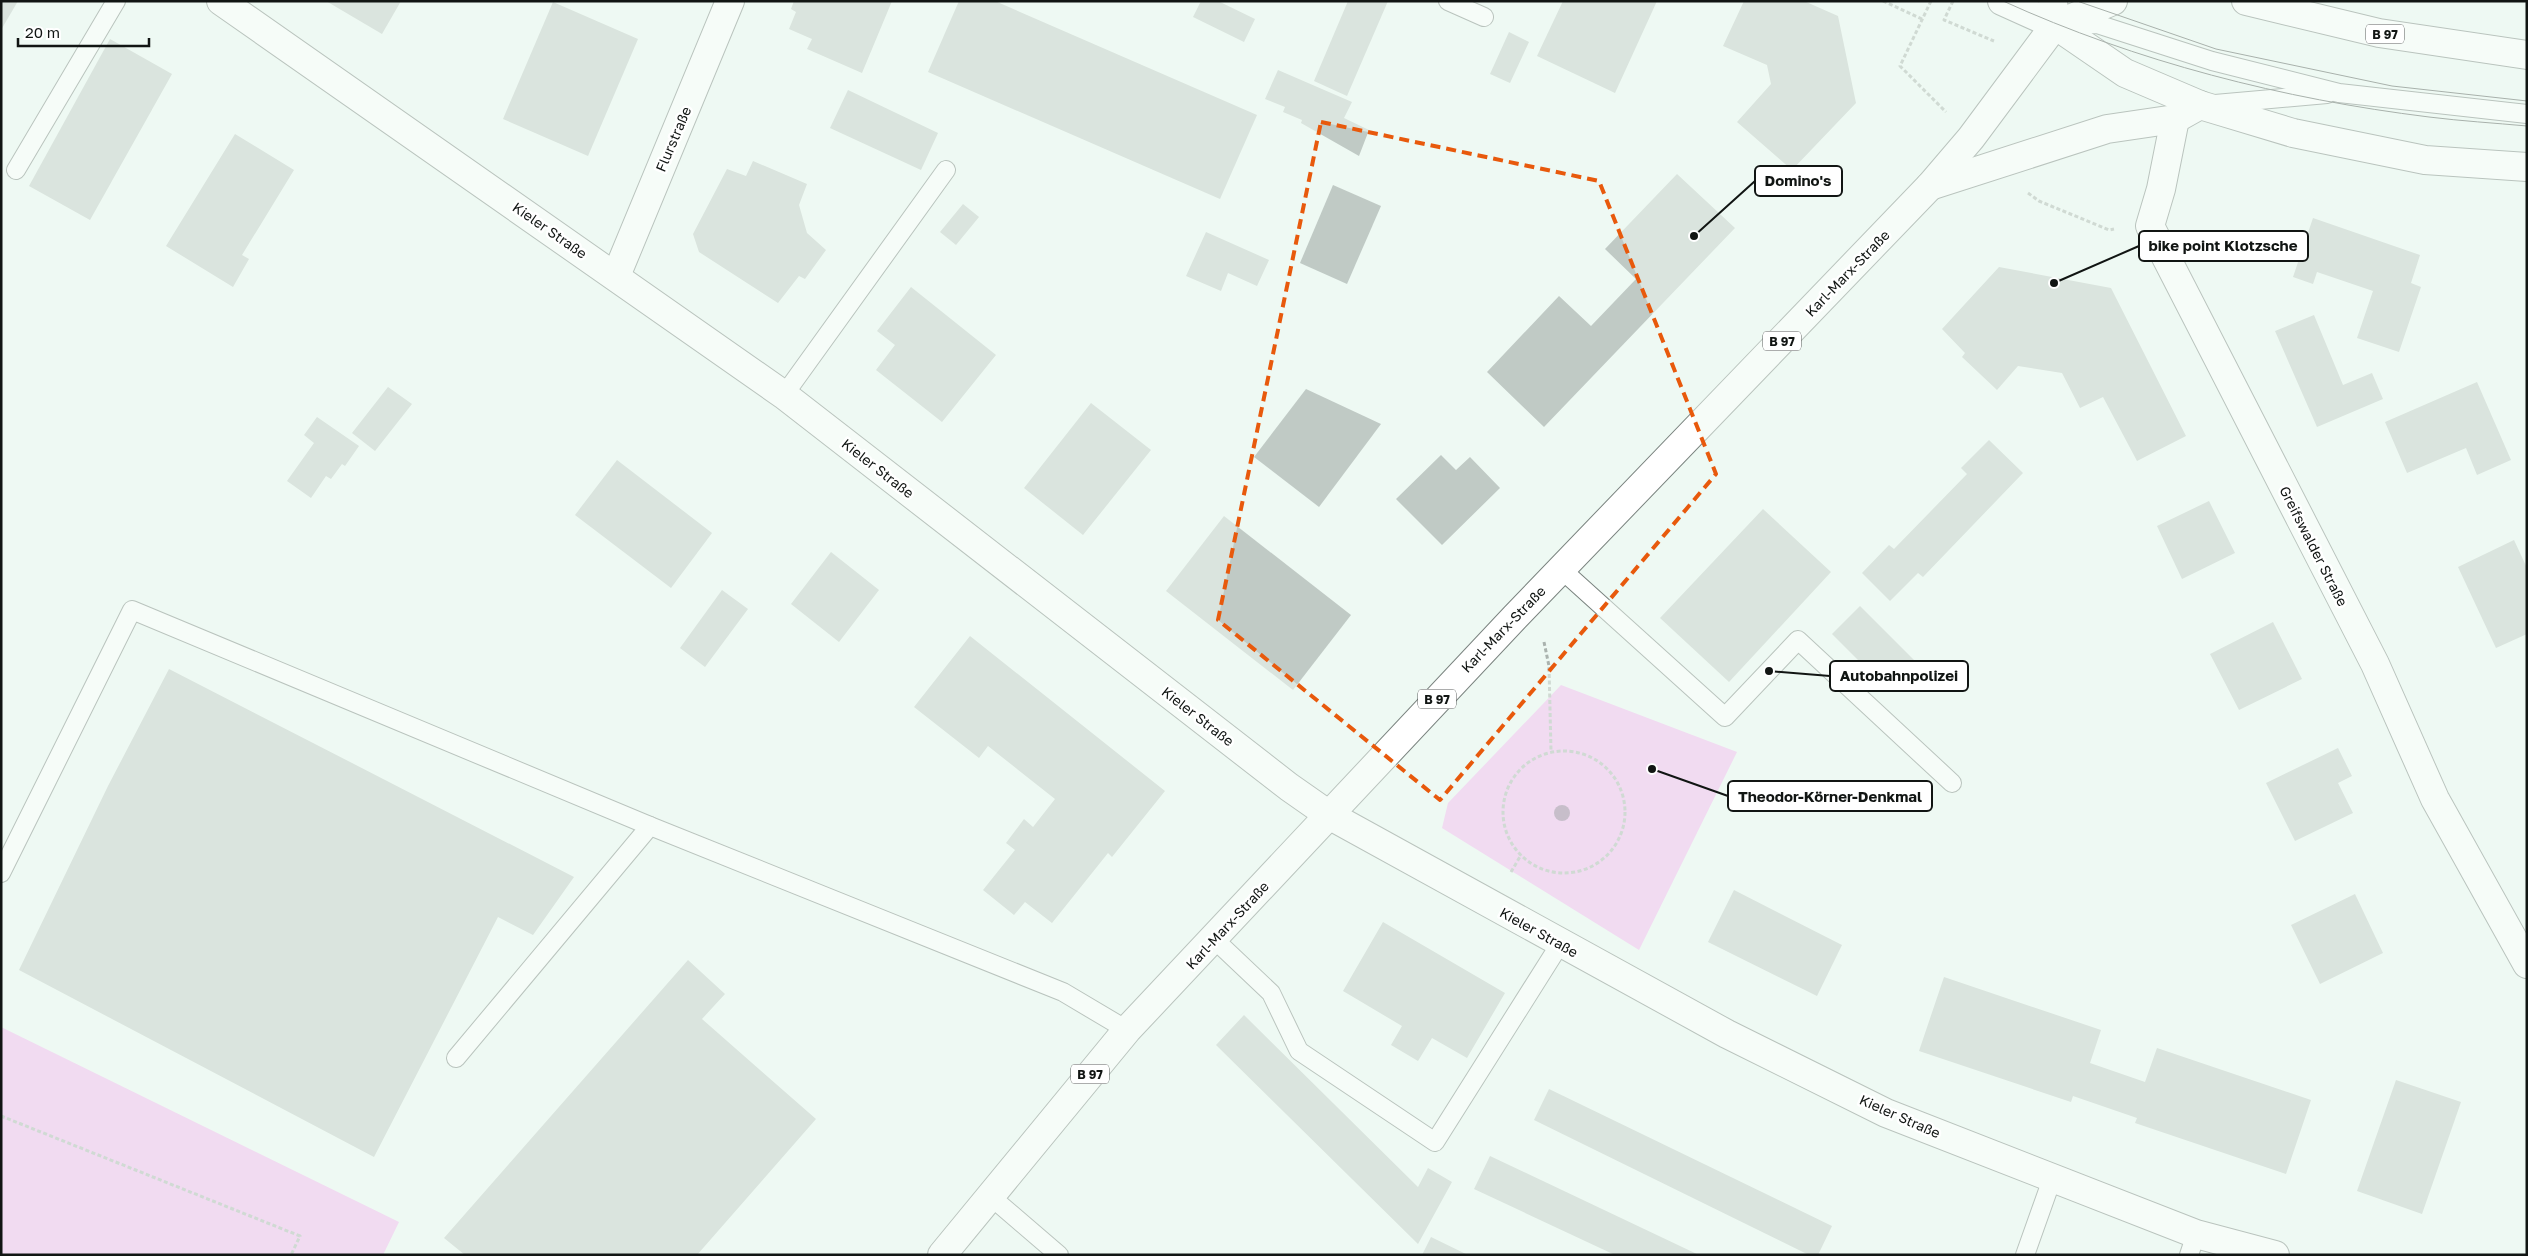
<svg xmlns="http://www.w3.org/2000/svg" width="2528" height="1256" font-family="'Golos Text',sans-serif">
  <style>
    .green { fill: #f3b5f0 }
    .building { fill: #c0cac5 }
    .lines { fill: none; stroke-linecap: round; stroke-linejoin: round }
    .lane-casing { stroke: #7a837f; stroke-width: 20 }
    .street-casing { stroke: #7a837f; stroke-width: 30 }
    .secondary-casing { stroke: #7a837f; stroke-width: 30 }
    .primary-casing { stroke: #7a837f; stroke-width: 30 }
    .path { stroke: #aab3ae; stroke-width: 3; stroke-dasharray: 4 2.5; stroke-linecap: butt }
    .lane { stroke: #fff; stroke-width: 18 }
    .street { stroke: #fff; stroke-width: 28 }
    .secondary { stroke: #fff; stroke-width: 28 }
    .primary { stroke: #fff; stroke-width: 28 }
    .tram { stroke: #535956; stroke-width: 1 }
    .tree { fill: #977799 }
    .marked { fill: none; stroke: #e8590c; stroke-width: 4; stroke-dasharray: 10 6; stroke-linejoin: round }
    .labels { text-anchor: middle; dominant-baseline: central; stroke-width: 5; stroke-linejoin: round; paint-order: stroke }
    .shield { fill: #fff; stroke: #585b5a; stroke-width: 1 }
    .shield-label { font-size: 12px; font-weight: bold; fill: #111513 }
    .street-label { font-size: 14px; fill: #111513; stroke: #fff }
    .leader { fill: none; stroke: #111513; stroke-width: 2 }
    .callout-dot { fill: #111513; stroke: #fff; stroke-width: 2 }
    .callout { fill: #fff; stroke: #111513; stroke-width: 2 }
    .callout-label { font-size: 15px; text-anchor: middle; font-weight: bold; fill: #111513 }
  </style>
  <rect width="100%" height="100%" fill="#eef9f3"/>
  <g class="green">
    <polygon points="1561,685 1737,752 1639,950 1442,828 1448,803"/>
    <polygon points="1,1027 399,1222 383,1255 1,1255"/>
  </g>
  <g class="building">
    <polygon points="1,1 18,1 1,30"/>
    <polygon points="326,1 401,1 382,34"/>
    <polygon points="794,1 892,1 862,73 807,49 812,39 789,29 796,12 791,9"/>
    <polygon points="959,1 995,1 1257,115 1220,199 928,72"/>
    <polygon points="1201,1 1218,1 1255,19 1244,42 1193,17"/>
    <polygon points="1348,1 1388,1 1347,96 1314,81"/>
    <polygon points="1563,1 1657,1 1615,93 1537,56"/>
    <polygon points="1744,1 1804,1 1838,16 1856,103 1792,170 1737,122 1771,84 1767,65 1723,46"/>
    <polygon points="553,2 638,39 588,156 503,119"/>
    <polygon points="1509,32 1529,42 1510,83 1490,74"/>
    <polygon points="110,39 172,74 90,220 29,186"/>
    <polygon points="1278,70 1352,102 1344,118 1369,130 1359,156 1301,123 1302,120 1283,112 1285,107 1265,99"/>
    <polygon points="848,90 938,133 921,170 830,128"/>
    <polygon points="235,134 294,170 242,255 249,259 233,287 166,246"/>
    <polygon points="753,161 807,184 799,205 807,233 826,250 805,279 799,276 778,303 699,252 693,234 727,169 746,176"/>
    <polygon points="1677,174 1735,228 1544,427 1487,372 1559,296 1591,326 1636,279 1605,249"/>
    <polygon points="1333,185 1381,206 1347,284 1300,263"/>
    <polygon points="963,204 979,217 956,245 940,232"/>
    <polygon points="2313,218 2420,255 2411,283 2421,287 2399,352 2357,338 2373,291 2317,272 2313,284 2293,277"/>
    <polygon points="1206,232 1269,260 1257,286 1228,273 1221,291 1186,276"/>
    <polygon points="1999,267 2111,288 2186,436 2137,461 2103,397 2080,408 2062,373 2018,366 1997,390 1962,357 1965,353 1942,329"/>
    <polygon points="911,287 996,355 942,422 876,370 895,345 877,331"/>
    <polygon points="2314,315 2343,385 2372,373 2383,399 2317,427 2275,331"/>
    <polygon points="2477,382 2511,460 2477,475 2466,448 2407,473 2385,422"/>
    <polygon points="388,387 412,404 375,451 352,433"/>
    <polygon points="1306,389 1381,424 1319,507 1254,457"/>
    <polygon points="1091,403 1151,450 1083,535 1024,488"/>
    <polygon points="317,417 359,446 345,466 342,464 331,479 326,476 311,498 287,481 314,443 304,435"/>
    <polygon points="1989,440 2023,473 1923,577 1918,573 1890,601 1862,573 1889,545 1894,549 1967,474 1961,468"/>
    <polygon points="1441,455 1456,470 1470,457 1500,488 1442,545 1396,499"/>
    <polygon points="617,460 712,533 671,588 575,515"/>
    <polygon points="2209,501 2235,553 2182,579 2157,526"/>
    <polygon points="1763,509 1831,572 1729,682 1660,618"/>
    <polygon points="1224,516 1351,615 1293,690 1166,591"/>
    <polygon points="2514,540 2527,568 2527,634 2496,648 2458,567"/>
    <polygon points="831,552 879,590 839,642 791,604"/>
    <polygon points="722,590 748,609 705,667 680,648"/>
    <polygon points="1860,606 1917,663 1889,691 1832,634"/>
    <polygon points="2273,622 2302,679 2239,710 2210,654"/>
    <polygon points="970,636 1165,791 1112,857 1108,853 1052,923 1025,902 1014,915 983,890 1015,850 1006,843 1024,819 1033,827 1055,799 988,746 979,758 914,707"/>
    <polygon points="169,669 574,877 533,935 498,917 374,1157 19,970 108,786"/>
    <polygon points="2338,748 2352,776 2338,783 2353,813 2295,841 2266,783"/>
    <polygon points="1734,890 1842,945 1817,996 1708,942"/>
    <polygon points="2355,894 2383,953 2320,984 2291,925"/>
    <polygon points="1383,922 1505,993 1467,1058 1432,1038 1418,1061 1391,1045 1402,1026 1343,991"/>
    <polygon points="688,960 725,994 702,1019 816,1119 697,1255 465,1255 444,1238"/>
    <polygon points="1944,977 2101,1030 2090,1063 2145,1082 2157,1048 2311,1100 2286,1174 2135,1123 2137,1118 2073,1096 2071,1102 1919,1051"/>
    <polygon points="1244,1015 1418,1187 1428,1168 1452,1182 1418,1244 1216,1045"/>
    <polygon points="2396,1080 2461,1102 2422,1214 2357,1191"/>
    <polygon points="1549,1089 1832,1226 1818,1255 1809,1255 1534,1120"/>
    <polygon points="1490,1156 1699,1255 1615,1255 1474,1189"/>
    <polygon points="1431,1237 1468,1255 1422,1255"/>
  </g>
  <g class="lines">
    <defs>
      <g id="lane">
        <polyline points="1448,1 1484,17"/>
        <polyline points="2068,25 2097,24 2212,61 2339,93 2527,114"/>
        <polyline points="2215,104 2327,94"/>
        <polyline points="16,170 116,1"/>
        <polyline points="784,395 946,170"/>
        <polyline points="1561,569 1725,717 1798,640 1952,783"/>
        <polyline points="1,873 132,610 650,826"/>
        <polyline points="1214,939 1271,993 1299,1051 1435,1142 1560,944"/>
        <polyline points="456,1058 650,826 1063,992 1127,1030"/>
        <polyline points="989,1195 1059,1255"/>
        <polyline points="2025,1255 2052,1179"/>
        <polyline points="2189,1255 2196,1234"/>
      </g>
      <g id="street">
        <polyline points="221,1 784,395 1289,787 1329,815 1727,1034 1886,1113 2196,1234 2275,1255"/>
        <polyline points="2053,1 2055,25"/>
        <polyline points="2175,119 2161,189 2150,226 2375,664 2435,799 2527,964"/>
        <polyline points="616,276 730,1"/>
      </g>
      <polyline id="secondary" points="2002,1 2055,25"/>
      <g id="primary">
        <polyline points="2246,1 2379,33 2527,55"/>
        <polyline points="2055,25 2125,73 2200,105 2293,133 2425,160 2527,167"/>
        <polyline points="1930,186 2107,129 2175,119 2200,105"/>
        <polyline points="942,1255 1127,1030 1515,617 1930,186 1971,138 2055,25 2113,1"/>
      </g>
    </defs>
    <use href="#lane" class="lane-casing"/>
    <use href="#street" class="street-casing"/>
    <use href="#secondary" class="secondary-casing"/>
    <use href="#primary" class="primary-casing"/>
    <g class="path">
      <polyline points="1883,1 1922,19"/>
      <polyline points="1931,1 1900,66 1946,112"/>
      <polyline points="1953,1 1944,20 1994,41"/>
      <polyline points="2028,193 2039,201 2109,230 2114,229"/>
      <polyline points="1544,642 1549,666 1551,752"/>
      <circle cx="1564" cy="812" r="61"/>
      <polyline points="1511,872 1521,855"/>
      <polyline points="1,1116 300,1236 291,1255"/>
    </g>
    <use href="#lane" class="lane"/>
    <use href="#street" class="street"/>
    <use href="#secondary" class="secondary"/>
    <use href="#primary" class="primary"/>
    <g class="tram">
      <path d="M2003 1C2137 62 2283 99 2429 117 2461 121 2494 123 2527 126"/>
      <polyline points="2077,1 2216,49 2392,86 2527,101"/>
    </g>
  </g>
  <circle class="tree" cx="1562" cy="813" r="8"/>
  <path d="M0 0H2528V1256H0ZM1321 122 1599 181 1716 474 1440 800 1218 620Z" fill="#eef9f3" fill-opacity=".55" fill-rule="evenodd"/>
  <path class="marked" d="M1321 122 1599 181 1716 474 1440 800 1218 620Z"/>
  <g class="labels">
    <g class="shield">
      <rect x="2366" y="24.5" width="38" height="19" rx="4"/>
      <rect x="1763" y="331.5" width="38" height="19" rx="4"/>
      <rect x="1418" y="689.5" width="38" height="19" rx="4"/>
      <rect x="1071" y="1064.5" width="38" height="19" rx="4"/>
    </g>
    <g class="shield-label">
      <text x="2385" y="34">B 97</text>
      <text x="1782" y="341">B 97</text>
      <text x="1437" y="699">B 97</text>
      <text x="1090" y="1074">B 97</text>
    </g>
    <g class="street-label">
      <text transform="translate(673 139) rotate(-67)">Flurstraße</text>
      <text transform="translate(550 230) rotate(35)">Kieler Straße</text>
      <text transform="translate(1847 273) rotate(-46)">Karl-Marx-Straße</text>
      <text transform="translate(878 468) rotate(38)">Kieler Straße</text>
      <text transform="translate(2314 546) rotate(63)">Greifswalder Straße</text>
      <text transform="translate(1503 629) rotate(-46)">Karl-Marx-Straße</text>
      <text transform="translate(1198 716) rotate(38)">Kieler Straße</text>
      <text transform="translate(1227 925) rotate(-47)">Karl-Marx-Straße</text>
      <text transform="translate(1539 932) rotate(29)">Kieler Straße</text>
      <text transform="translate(1900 1116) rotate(24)">Kieler Straße</text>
    </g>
  </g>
  <path class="leader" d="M1694 236L1755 181M2054 283L2139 246M1769 671L1830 676M1652 769L1728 796"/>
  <g class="callout-dot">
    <circle cx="1694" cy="236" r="5"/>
    <circle cx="2054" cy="283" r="5"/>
    <circle cx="1769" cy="671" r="5"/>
    <circle cx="1652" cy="769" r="5"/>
  </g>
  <g class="callout">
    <rect x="1755" y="166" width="87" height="30" rx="5"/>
    <rect x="2139" y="231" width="169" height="30" rx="5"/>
    <rect x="1830" y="661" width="138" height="30" rx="5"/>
    <rect x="1728" y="781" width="204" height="30" rx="5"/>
  </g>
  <g class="callout-label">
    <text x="1798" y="186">Domino's</text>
    <text x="2223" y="251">bike point Klotzsche</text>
    <text x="1899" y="681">Autobahnpolizei</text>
    <text x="1830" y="802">Theodor-Körner-Denkmal</text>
  </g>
  <rect width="2528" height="1256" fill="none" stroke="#111513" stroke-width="5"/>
  <path d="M18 38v8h131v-8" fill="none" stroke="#111513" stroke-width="2.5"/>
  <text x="25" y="38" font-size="15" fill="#111513" stroke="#ffffff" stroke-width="4" paint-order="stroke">20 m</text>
</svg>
